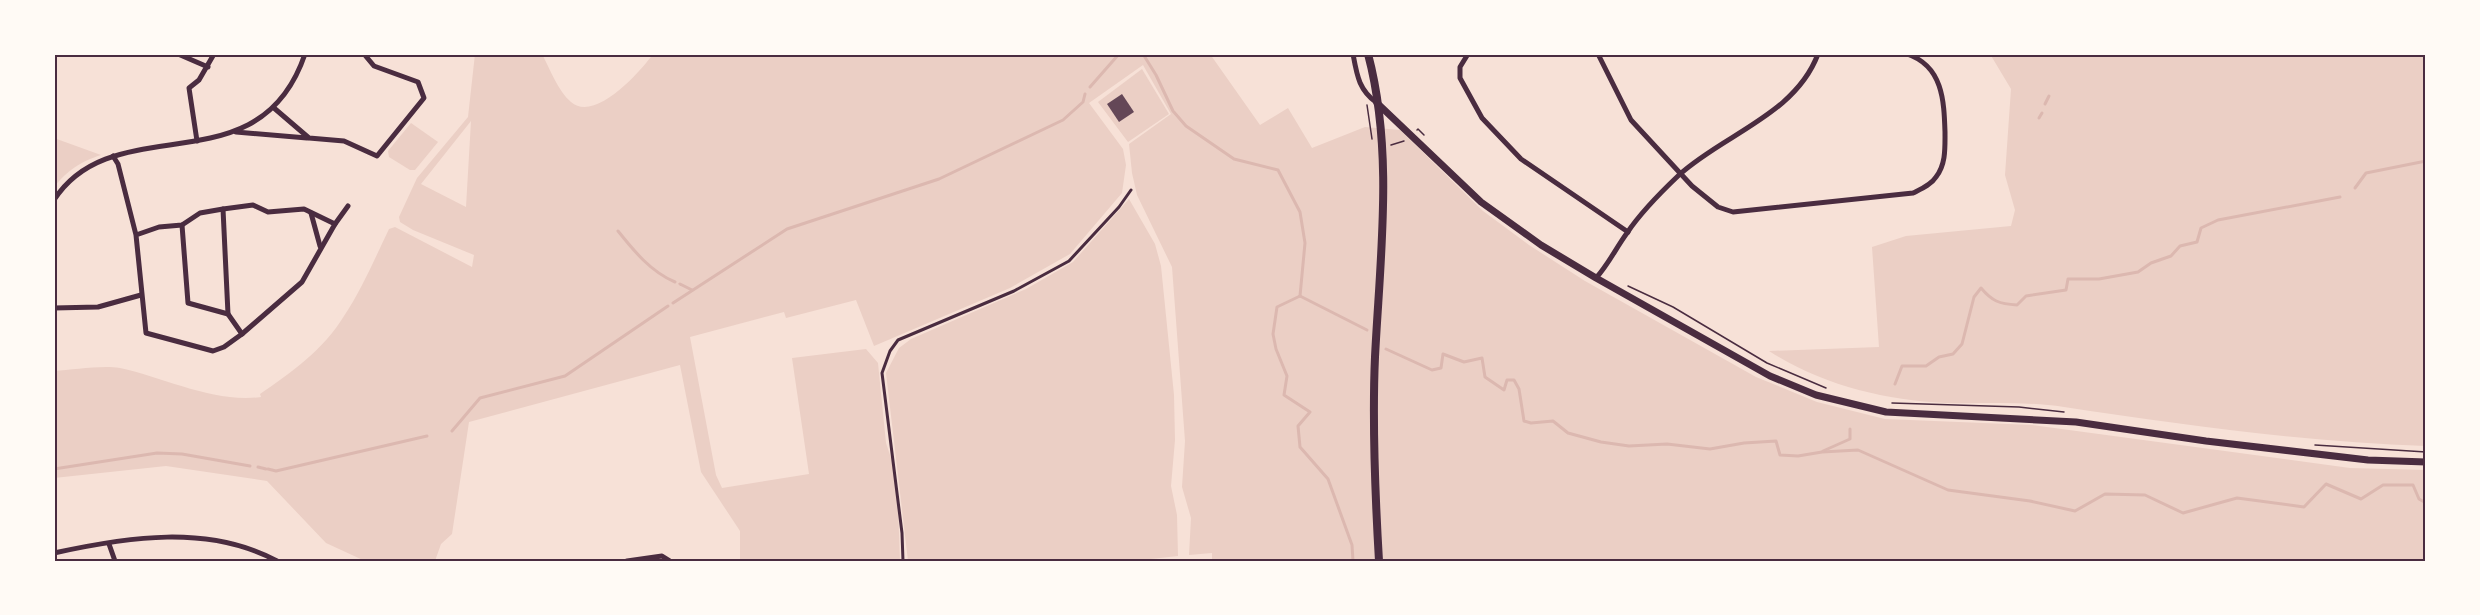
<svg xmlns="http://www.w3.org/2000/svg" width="2480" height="615" font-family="Rubik,sans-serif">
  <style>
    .green { fill: #ebcfc5; fill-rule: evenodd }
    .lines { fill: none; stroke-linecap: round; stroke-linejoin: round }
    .stream { stroke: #dcb8b0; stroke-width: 3 }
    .building { fill: #644757 }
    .path { stroke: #4a2c40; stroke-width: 1.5 }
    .service { stroke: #4a2c40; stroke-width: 3 }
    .minor { stroke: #4a2c40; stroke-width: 5 }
    .tertiary { stroke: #4a2c40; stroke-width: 7 }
    .secondary { stroke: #4a2c40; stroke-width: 8 }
    .neatline { fill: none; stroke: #4a2c40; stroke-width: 2 }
  </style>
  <rect width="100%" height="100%" fill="#f7e1d7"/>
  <g class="green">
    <path d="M475 54H542C550 69 558 91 571 102 595 123 641 71 653 54H1210L1260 125 1288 108 1312 148 1365 127 1400 130 1483 211 1529 245 1585 281 1756 377 1817 402 1885 419 2032 425 2350 468 2426 470V561H1212V553L1189 555 1191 518 1182 487 1185 441 1172 267 1137 195 1132 173 1129 144 1171 114 1143 65 1089 103 1123 149 1126 165 1122 193 1070 254 1010 288 874 346 856 300 786 318 784 312 690 337 716 475 722 488 809 474 792 358 866 349 878 363 886 443 892 461 898 505 900 561H740V531L701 472 680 365 469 422 452 534 441 544 435 561H365L326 543 267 481 166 466 54 478V371C73 370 101 365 120 368 166 378 213 403 261 397L260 394C291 373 324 349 344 316 362 289 375 258 389 229L395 227 472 267 474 255 413 230 400 222 399 217 417 178 468 117ZM471 121 466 207 421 184Z"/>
    <path d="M1990 54H2426V446C2305 442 2184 425 2064 407 2025 401 1985 404 1946 403 1883 400 1822 385 1769 351L1879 347 1872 247 1906 236 2011 226 2015 210 2005 175 2011 89Z"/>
    <polygon points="1142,69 1169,114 1128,142 1098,102"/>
    <polygon points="411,123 438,142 415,170 410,170 389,157 388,151"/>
    <path d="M54 138 101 155C80 162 68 170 54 187Z"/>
    <polygon points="1129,199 1155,244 1161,266 1174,395 1175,440 1171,486 1177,515 1178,556 1133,561 908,561 886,373 899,348 911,339 1026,289 1073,262"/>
  </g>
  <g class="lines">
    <g class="stream">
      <polyline points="1143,54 1156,75 1173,111 1186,126 1234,159 1278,170 1300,212 1305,243 1300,296"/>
      <polyline points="1090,87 1119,54"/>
      <polyline points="2045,104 2049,96"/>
      <polyline points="2039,118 2042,113"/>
      <polyline points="2355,188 2366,173 2426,161"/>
      <path d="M618 231C634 251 651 272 675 282"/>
      <polyline points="680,284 692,290"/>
      <polyline points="1300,296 1277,307 1273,334 1276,349 1287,376 1284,395 1310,412 1298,426 1300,447 1328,479 1352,545 1353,561"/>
      <polyline points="1300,296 1367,330"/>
      <polyline points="673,303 787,229 939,179 1063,120 1083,102 1085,94"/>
      <polyline points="1386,349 1432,370 1441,368 1443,354 1464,362 1482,358 1485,377 1504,390 1507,380 1514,380 1519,389 1524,421 1531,423 1553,421 1568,433 1601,442 1629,446 1667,444 1710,449 1744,443 1776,441 1780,455 1798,456 1822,452 1858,450 1948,490 2030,501 2075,511 2105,494 2145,495 2183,513 2237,498 2304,507 2326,484 2361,499 2383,485 2413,485 2419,499 2426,503"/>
      <path d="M1895 384 1902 366H1926L1939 357 1953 354 1962 344 1974 297 1981 288C1992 301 1999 304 2017 305L2026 296 2066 290 2068 279H2099L2138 272 2151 263 2171 256 2180 246 2197 242 2201 228 2218 220 2340 197"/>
      <polyline points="452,431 480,398 565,376 668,306"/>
      <polyline points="1823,451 1850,439 1850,429"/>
      <polyline points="258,467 266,469"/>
      <polyline points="54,469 157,453 182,454 250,466"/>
      <polyline points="268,469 276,471 427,436"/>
    </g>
  </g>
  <polygon class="building" points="1122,94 1134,112 1119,122 1107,104"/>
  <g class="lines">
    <g class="path">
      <polyline points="1367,105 1372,139"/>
      <polyline points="1417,130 1418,129 1424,135"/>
      <polyline points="1391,145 1404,141"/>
      <polyline points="1628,286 1673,307 1767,363 1826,388"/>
      <polyline points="1892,403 2019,407 2064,412"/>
      <polyline points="2315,445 2426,452"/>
    </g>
    <polyline class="service" points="903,561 902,533 882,373 890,351 898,340 1014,291 1069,261 1119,207 1131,190"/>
    <g class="minor">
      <polyline points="102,54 105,54"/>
      <polyline points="178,54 208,67"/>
      <path d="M1353 54C1357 76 1359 90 1377 103"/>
      <polyline points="1468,54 1460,67 1460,78 1482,118 1521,159 1628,232"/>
      <path d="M1598 54 1631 120 1692 186 1718 207 1733 212 1913 193C1921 189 1931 185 1936 177 1946 164 1945 148 1945 132 1944 101 1943 66 1907 54"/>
      <polyline points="274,108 309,138 344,141 377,156 424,98 418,82 374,66 364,54"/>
      <polyline points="236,132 307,138"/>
      <polyline points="197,141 189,88 199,80 214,54"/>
      <polyline points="113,156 118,164 136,235 146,333 213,351 224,347 242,334 228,314 223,209 200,213 182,225 159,227 136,235"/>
      <path d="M54 200C115 106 259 190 305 54"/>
      <polyline points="223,209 253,205 268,212 304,209 335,224 302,282 242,334"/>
      <polyline points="311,213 320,246"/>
      <polyline points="335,224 348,206"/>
      <polyline points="182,225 188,303 228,314"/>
      <path d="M1596 278C1608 265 1616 248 1627 233 1641 212 1660 193 1679 175 1724 134 1795 115 1818 54"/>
      <polyline points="54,308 98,307 141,295"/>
      <polyline points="109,544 115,561"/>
      <path d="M54 553C127 537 208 524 277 561"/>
      <polyline points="627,561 662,556 670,561"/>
    </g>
    <polyline class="tertiary" points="1377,103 1481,202 1541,245 1596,278 1770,376 1816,395 1886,412 2076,422 2206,441 2368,460 2426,462"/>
    <path class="secondary" d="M1368 54C1394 152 1380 257 1375 357 1372 425 1375 493 1379 561"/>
  </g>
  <rect width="2480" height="615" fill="none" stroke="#fffaf5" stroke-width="111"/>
  <rect x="56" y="56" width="2368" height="504" class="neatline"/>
</svg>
